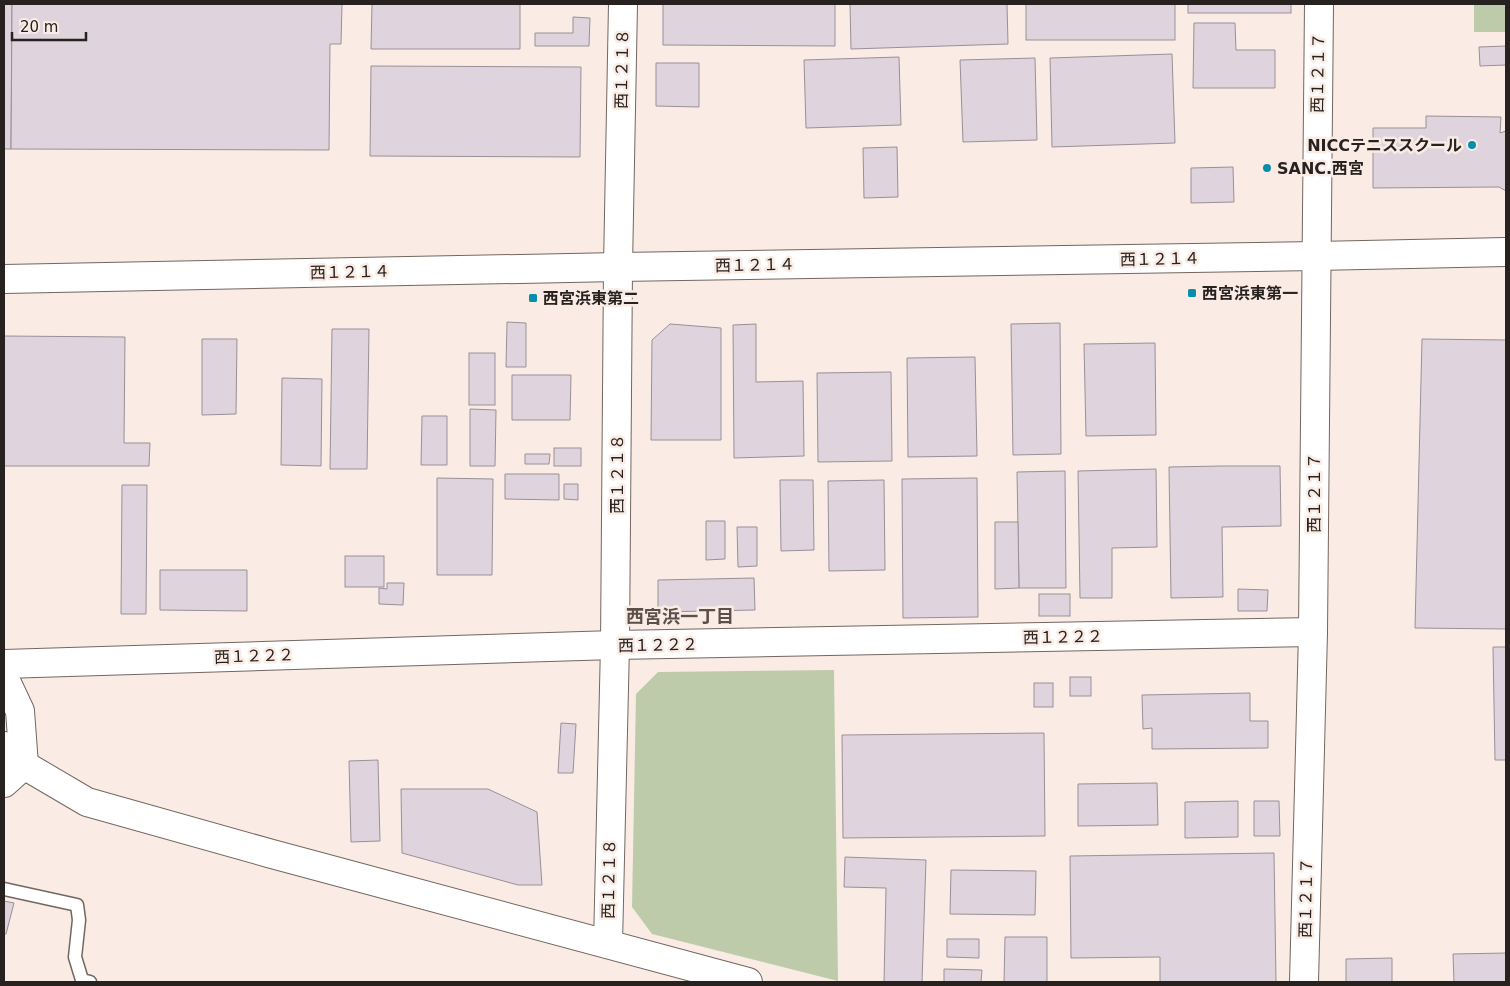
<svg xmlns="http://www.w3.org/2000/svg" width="1510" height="986" font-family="'DejaVu Sans','Noto Sans JP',sans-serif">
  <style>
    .green { fill: #becbaa }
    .building { fill: #dfd4dd; stroke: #9a8f98 }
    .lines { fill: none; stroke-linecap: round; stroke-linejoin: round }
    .lane-casing { stroke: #736660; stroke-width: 15 }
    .secondary-casing { stroke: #736660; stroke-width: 30 }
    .lane { stroke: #fff; stroke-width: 12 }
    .secondary { stroke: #fff; stroke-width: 28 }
    .poi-dot { fill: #098dac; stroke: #faece5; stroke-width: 2 }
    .labels { text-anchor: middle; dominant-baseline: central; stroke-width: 5; stroke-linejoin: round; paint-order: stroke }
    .street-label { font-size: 16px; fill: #27221f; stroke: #faece5 }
    .poi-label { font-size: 16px; font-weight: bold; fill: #27221f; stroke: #faece5; text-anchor: start }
    .neighbourhood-label { font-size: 18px; font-weight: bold; fill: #5b4f49; stroke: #faece5 }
  </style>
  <rect width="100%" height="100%" fill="#faece5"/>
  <g class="green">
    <rect x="1474" y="4" width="32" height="28"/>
    <polygon points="834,670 838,981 652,934 632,907 636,694 658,672"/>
  </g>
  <g class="building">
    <polygon points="4,4 12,4 11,149 4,149"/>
    <polygon points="12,4 342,4 341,44 330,44 329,150 11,149"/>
    <polygon points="372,4 520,4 520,49 371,49"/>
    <polygon points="663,4 835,4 835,46 663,45"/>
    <polygon points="850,4 1007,4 1008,44 851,49"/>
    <rect x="1026" y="4" width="149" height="36"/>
    <rect x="1188" y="4" width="103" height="9"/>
    <polygon points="573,17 590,18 589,46 535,46 535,33 573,33"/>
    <polygon points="1194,23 1235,23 1236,50 1275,50 1275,88 1193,88"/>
    <polygon points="1506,46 1506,65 1480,66 1479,47"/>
    <polygon points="1172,54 1175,143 1052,147 1050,58"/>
    <polygon points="899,57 901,125 806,128 804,60"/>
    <polygon points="1035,58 1037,140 963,142 960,60"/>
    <polygon points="656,63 699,63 699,107 656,106"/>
    <polygon points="371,66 581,67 580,157 370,156"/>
    <polygon points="1426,116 1501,117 1500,133 1506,131 1506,191 1499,187 1373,188 1373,128 1426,128"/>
    <polygon points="897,147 898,197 864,198 863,148"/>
    <polygon points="1233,167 1234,202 1191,203 1191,168"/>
    <polygon points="507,322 526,323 526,367 506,367"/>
    <polygon points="1060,323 1061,454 1013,455 1011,324"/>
    <polygon points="670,324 721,328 721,440 651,440 652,340"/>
    <polygon points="756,324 756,382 803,381 804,456 734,458 733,325"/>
    <polygon points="332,329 369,329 367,469 330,469"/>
    <polygon points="4,336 125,337 124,443 150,443 149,466 4,466"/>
    <polygon points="202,339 237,339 236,414 202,415"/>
    <polygon points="1422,339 1506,340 1506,629 1415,628"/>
    <polygon points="1155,343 1156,435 1086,436 1084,344"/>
    <rect x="469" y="353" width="26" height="52"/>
    <polygon points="975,357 977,456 908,457 907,358"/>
    <polygon points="891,372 892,461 818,462 817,373"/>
    <polygon points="512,375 571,375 570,420 512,420"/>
    <polygon points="282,378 322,379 321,466 281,465"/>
    <polygon points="470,409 496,410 495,466 470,466"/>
    <polygon points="422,416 447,416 447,465 421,465"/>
    <rect x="554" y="448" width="27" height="18"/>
    <polygon points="525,454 550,454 549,464 525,464"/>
    <polygon points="1221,466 1280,466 1281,526 1222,527 1223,597 1171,598 1169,467"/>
    <polygon points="1156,469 1157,547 1112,548 1112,598 1080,598 1078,471"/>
    <polygon points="1065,471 1066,588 1019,588 1017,472"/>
    <polygon points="505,474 559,474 559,500 505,499"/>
    <polygon points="437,478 493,479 492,575 437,575"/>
    <polygon points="977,478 978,617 903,618 902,479"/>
    <polygon points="780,480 813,480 814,550 781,551"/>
    <polygon points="884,480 885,570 829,571 828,481"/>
    <polygon points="564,484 578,484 578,500 564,499"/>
    <polygon points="122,485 147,485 146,614 121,614"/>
    <polygon points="706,521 725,521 725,559 706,560"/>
    <polygon points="995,522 1018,522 1019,588 995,589"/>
    <polygon points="737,527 757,527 757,566 738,567"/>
    <rect x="345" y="556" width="39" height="31"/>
    <polygon points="160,570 247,570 247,611 160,610"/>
    <polygon points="754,578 755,610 658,612 658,580"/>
    <polygon points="387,583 404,583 403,605 379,604 379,588 387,589"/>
    <polygon points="1238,589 1268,590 1267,611 1238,611"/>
    <rect x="1039" y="594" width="31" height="22"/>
    <polygon points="1493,647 1506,647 1506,760 1495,760"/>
    <rect x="1070" y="677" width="21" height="19"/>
    <rect x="1034" y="683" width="19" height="24"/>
    <polygon points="1250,693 1250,721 1268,721 1268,748 1152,749 1152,728 1143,729 1142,695"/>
    <polygon points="561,723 576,724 573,773 558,773"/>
    <polygon points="1044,733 1045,836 843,838 842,735"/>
    <polygon points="378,760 380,841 351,842 349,761"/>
    <polygon points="1157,783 1158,825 1078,826 1078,784"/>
    <polygon points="401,789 488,789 537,812 542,885 518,885 402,853"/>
    <polygon points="1238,801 1238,837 1185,838 1185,802"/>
    <polygon points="1254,801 1279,801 1280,836 1254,836"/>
    <polygon points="1274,853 1276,982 1160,982 1160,957 1071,958 1070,856"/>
    <polygon points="845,857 926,860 922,982 884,982 886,888 844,887"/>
    <polygon points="951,870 1036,871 1035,915 950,914"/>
    <polygon points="4,901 14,903 6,934 4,934"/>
    <polygon points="1005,937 1047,937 1047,982 1004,982"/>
    <polygon points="947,939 979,939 979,958 947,957"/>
    <polygon points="1506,953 1506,982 1454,982 1453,954"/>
    <polygon points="1392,958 1392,982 1346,982 1346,959"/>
    <polygon points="944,969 982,970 981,982 944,982"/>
  </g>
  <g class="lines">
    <defs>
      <polyline id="lane" points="4,889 77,905 79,920 75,957 82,980 90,982"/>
      <g id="secondary">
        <polyline points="4,279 618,267 1316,256 1506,252"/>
        <polyline points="4,664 615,645 1313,632"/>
        <polyline points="4,677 20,711 24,765"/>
        <polyline points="4,746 24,765 87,802 272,854 748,982"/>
        <polyline points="4,783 24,765"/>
        <polyline points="608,944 615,645 618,267 623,4"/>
        <polyline points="1304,982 1313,632 1319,4"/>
      </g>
    </defs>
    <use href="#lane" class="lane-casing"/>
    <use href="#secondary" class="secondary-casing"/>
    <use href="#lane" class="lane"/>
    <use href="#secondary" class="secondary"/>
  </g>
  <g class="poi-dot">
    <circle cx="1472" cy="145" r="5"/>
    <circle cx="1267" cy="168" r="5"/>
    <rect x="1187" y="288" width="10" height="10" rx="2.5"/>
    <rect x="528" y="293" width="10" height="10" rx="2.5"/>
  </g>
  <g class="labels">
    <g class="street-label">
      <text transform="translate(622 69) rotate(-89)">西１２１８</text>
      <text transform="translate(1318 73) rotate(-89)">西１２１７</text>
      <text transform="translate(1160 259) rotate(-1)">西１２１４</text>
      <text transform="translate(755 265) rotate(-1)">西１２１４</text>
      <text transform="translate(350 272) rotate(-1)">西１２１４</text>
      <text transform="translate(617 474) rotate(-90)">西１２１８</text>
      <text transform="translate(1314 493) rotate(-90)">西１２１７</text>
      <text transform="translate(1063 637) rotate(-1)">西１２２２</text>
      <text transform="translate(658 645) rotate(-1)">西１２２２</text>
      <text transform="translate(254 656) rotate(-2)">西１２２２</text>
      <text transform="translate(609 879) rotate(-89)">西１２１８</text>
      <text transform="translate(1306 898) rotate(-89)">西１２１７</text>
    </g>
    <g class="poi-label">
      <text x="1462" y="145" text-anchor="end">NICCテニススクール</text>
      <text x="1277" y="168">SANC.西宮</text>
      <text x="1202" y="293">西宮浜東第一</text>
      <text x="543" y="298">西宮浜東第二</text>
    </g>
    <g class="neighbourhood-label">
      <text x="680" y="616">西宮浜一丁目</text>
    </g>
  </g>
  <rect width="1510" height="986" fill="none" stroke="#27221f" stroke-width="10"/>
  <path d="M12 32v8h74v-8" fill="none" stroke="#27221f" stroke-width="2.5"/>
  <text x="20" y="32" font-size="15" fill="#27221f" stroke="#faece5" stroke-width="4" paint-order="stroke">20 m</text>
</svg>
